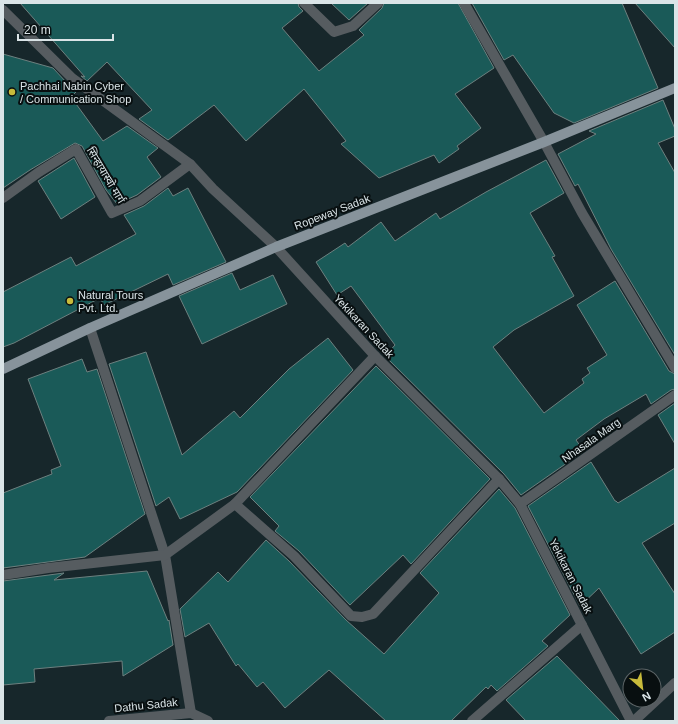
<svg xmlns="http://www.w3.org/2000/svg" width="678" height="724" font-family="Helvetica,'Noto Sans Devanagari',sans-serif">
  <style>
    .building { fill: #1a5a58; stroke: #6d807f }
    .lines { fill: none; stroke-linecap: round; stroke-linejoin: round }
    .minor { stroke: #565c60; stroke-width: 10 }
    .major { stroke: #87939b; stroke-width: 10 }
    .poi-dot { fill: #c8bb3b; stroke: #080f10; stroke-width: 1.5 }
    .labels { text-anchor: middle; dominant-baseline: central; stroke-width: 4; stroke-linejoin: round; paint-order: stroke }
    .poi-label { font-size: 11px; fill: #dae4e7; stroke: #080f10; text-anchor: start }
    .street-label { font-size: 11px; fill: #dae4e7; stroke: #080f10 }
  </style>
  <rect width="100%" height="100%" fill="#17272b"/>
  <g class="building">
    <polygon points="20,3 298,3 299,7 303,11 282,28 319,71 364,35 359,30 382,8 384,3 458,3 494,68 455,94 481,128 457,146 459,149 439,163 434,155 379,178 341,144 346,141 304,89 246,141 214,105 168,140 139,119 152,110 107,62 87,81 81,76 85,77"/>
    <polygon points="331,3 368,3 349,20"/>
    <polygon points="472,3 622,3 658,88 574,123 554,113 513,55 504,60"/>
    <polygon points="635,3 675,3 675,48"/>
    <polygon points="3,54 53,68 67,83 78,90 71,97 103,141 127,126 158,148 147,157 161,177 137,195 117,204 106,190 82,146 75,143 30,170 3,188"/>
    <polygon points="663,100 675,129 675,136 658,143 675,173 675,355 611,249 578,184 575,186 558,154 596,134 589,131"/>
    <polygon points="74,158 95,197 61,219 38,181"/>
    <polygon points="546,160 564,193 530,213 555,256 552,257 574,296 514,330 493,347 544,413 584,383 582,379 590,373 587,368 607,355 577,305 615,281 669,371 675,374 675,389 671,390 651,404 646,394 604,419 576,440 584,451 521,495 504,474 385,356 395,345 351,286 337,295 316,262 345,243 348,247 381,222 395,241 436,213 440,219 486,192"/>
    <polygon points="168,188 173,196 188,188 226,262 173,285 168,274 104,305 100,298 14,343 3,347 3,292 71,257 76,266 136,234 124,215 144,206"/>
    <polygon points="232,273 240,290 273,275 287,304 202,344 179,296"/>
    <polygon points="328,338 353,370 237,492 180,519 169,497 156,506 109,364 146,352 182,455 234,411 240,418 289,369"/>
    <polygon points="82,359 87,372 97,369 145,514 85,557 3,568 3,493 52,474 51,470 61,466 28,379"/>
    <polygon points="376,366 490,479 411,564 403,555 350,605 299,551 275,531 279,526 250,497"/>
    <polygon points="675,403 675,444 658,415"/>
    <polygon points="591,462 615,501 616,501 618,503 675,468 675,523 642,543 675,594 675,632 641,654 599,588 580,606 528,506"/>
    <polygon points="499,489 515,508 570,615 542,641 548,646 497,691 491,685 488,689 486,687 451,721 386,721 329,670 285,708 263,682 257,687 238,664 236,666 209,623 185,637 180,609 218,572 228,582 266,540 289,561 346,620 384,654 439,593 420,573"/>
    <polygon points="147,571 168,621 169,620 173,645 123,676 122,661 34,669 35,682 3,685 3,581 64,573 54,580"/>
    <polygon points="557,656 620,721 526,721 506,700"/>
  </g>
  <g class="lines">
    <g class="minor">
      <polyline points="304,3 334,32 353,26 378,3"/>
      <polyline points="464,3 544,142 582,213 675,368"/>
      <polyline points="3,10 72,78 190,164 213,189 276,247 375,356 499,479 520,504 631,721"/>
      <polyline points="3,198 39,172 76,149 112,213 140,201 190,164"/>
      <polyline points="90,328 165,555 191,713"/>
      <polyline points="235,504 375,356"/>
      <polyline points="520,504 675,395"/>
      <polyline points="3,575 48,568 165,555 235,504 294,556 351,616 362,617 373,614 499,479"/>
      <polyline points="109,721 191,713 208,721"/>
      <polyline points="472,721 582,625"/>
      <polyline points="634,721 675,683"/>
    </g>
    <polyline class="major" points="3,369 90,328 276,247 544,142 675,88"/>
  </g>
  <g class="poi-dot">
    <circle cx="12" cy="92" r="4"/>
    <circle cx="70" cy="301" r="4"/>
  </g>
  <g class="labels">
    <g class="poi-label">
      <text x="20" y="86">Pachhai Nabin Cyber<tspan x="20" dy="13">/ Communication Shop</tspan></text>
      <text x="78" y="295">Natural Tours<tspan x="78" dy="13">Pvt. Ltd.</tspan></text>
    </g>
    <g class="street-label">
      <text transform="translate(106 175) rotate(59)">सिन्हायास्वो मार्ग</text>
      <text transform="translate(332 212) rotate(-21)">Ropeway Sadak</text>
      <text transform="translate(364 326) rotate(47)">Yekikaran Sadak</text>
      <text transform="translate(591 440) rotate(-35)">Nhasala Marg</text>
      <text transform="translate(571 576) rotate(63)">Yekikaran Sadak</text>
      <text transform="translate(146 705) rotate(-6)">Dathu Sadak</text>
    </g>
  </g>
  <rect width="678" height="724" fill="none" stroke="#dae4e7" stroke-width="8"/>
  <g transform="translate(642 688) rotate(152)"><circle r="19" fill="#080f10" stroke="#5c6466"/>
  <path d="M0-3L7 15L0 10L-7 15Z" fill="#c8bb3b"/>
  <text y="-6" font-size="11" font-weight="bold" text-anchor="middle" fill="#dae4e7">N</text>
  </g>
  <path d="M18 34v6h95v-6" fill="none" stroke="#dae4e7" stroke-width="2"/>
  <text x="24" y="34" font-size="12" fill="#dae4e7" stroke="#080f10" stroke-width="3" paint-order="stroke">20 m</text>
</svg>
